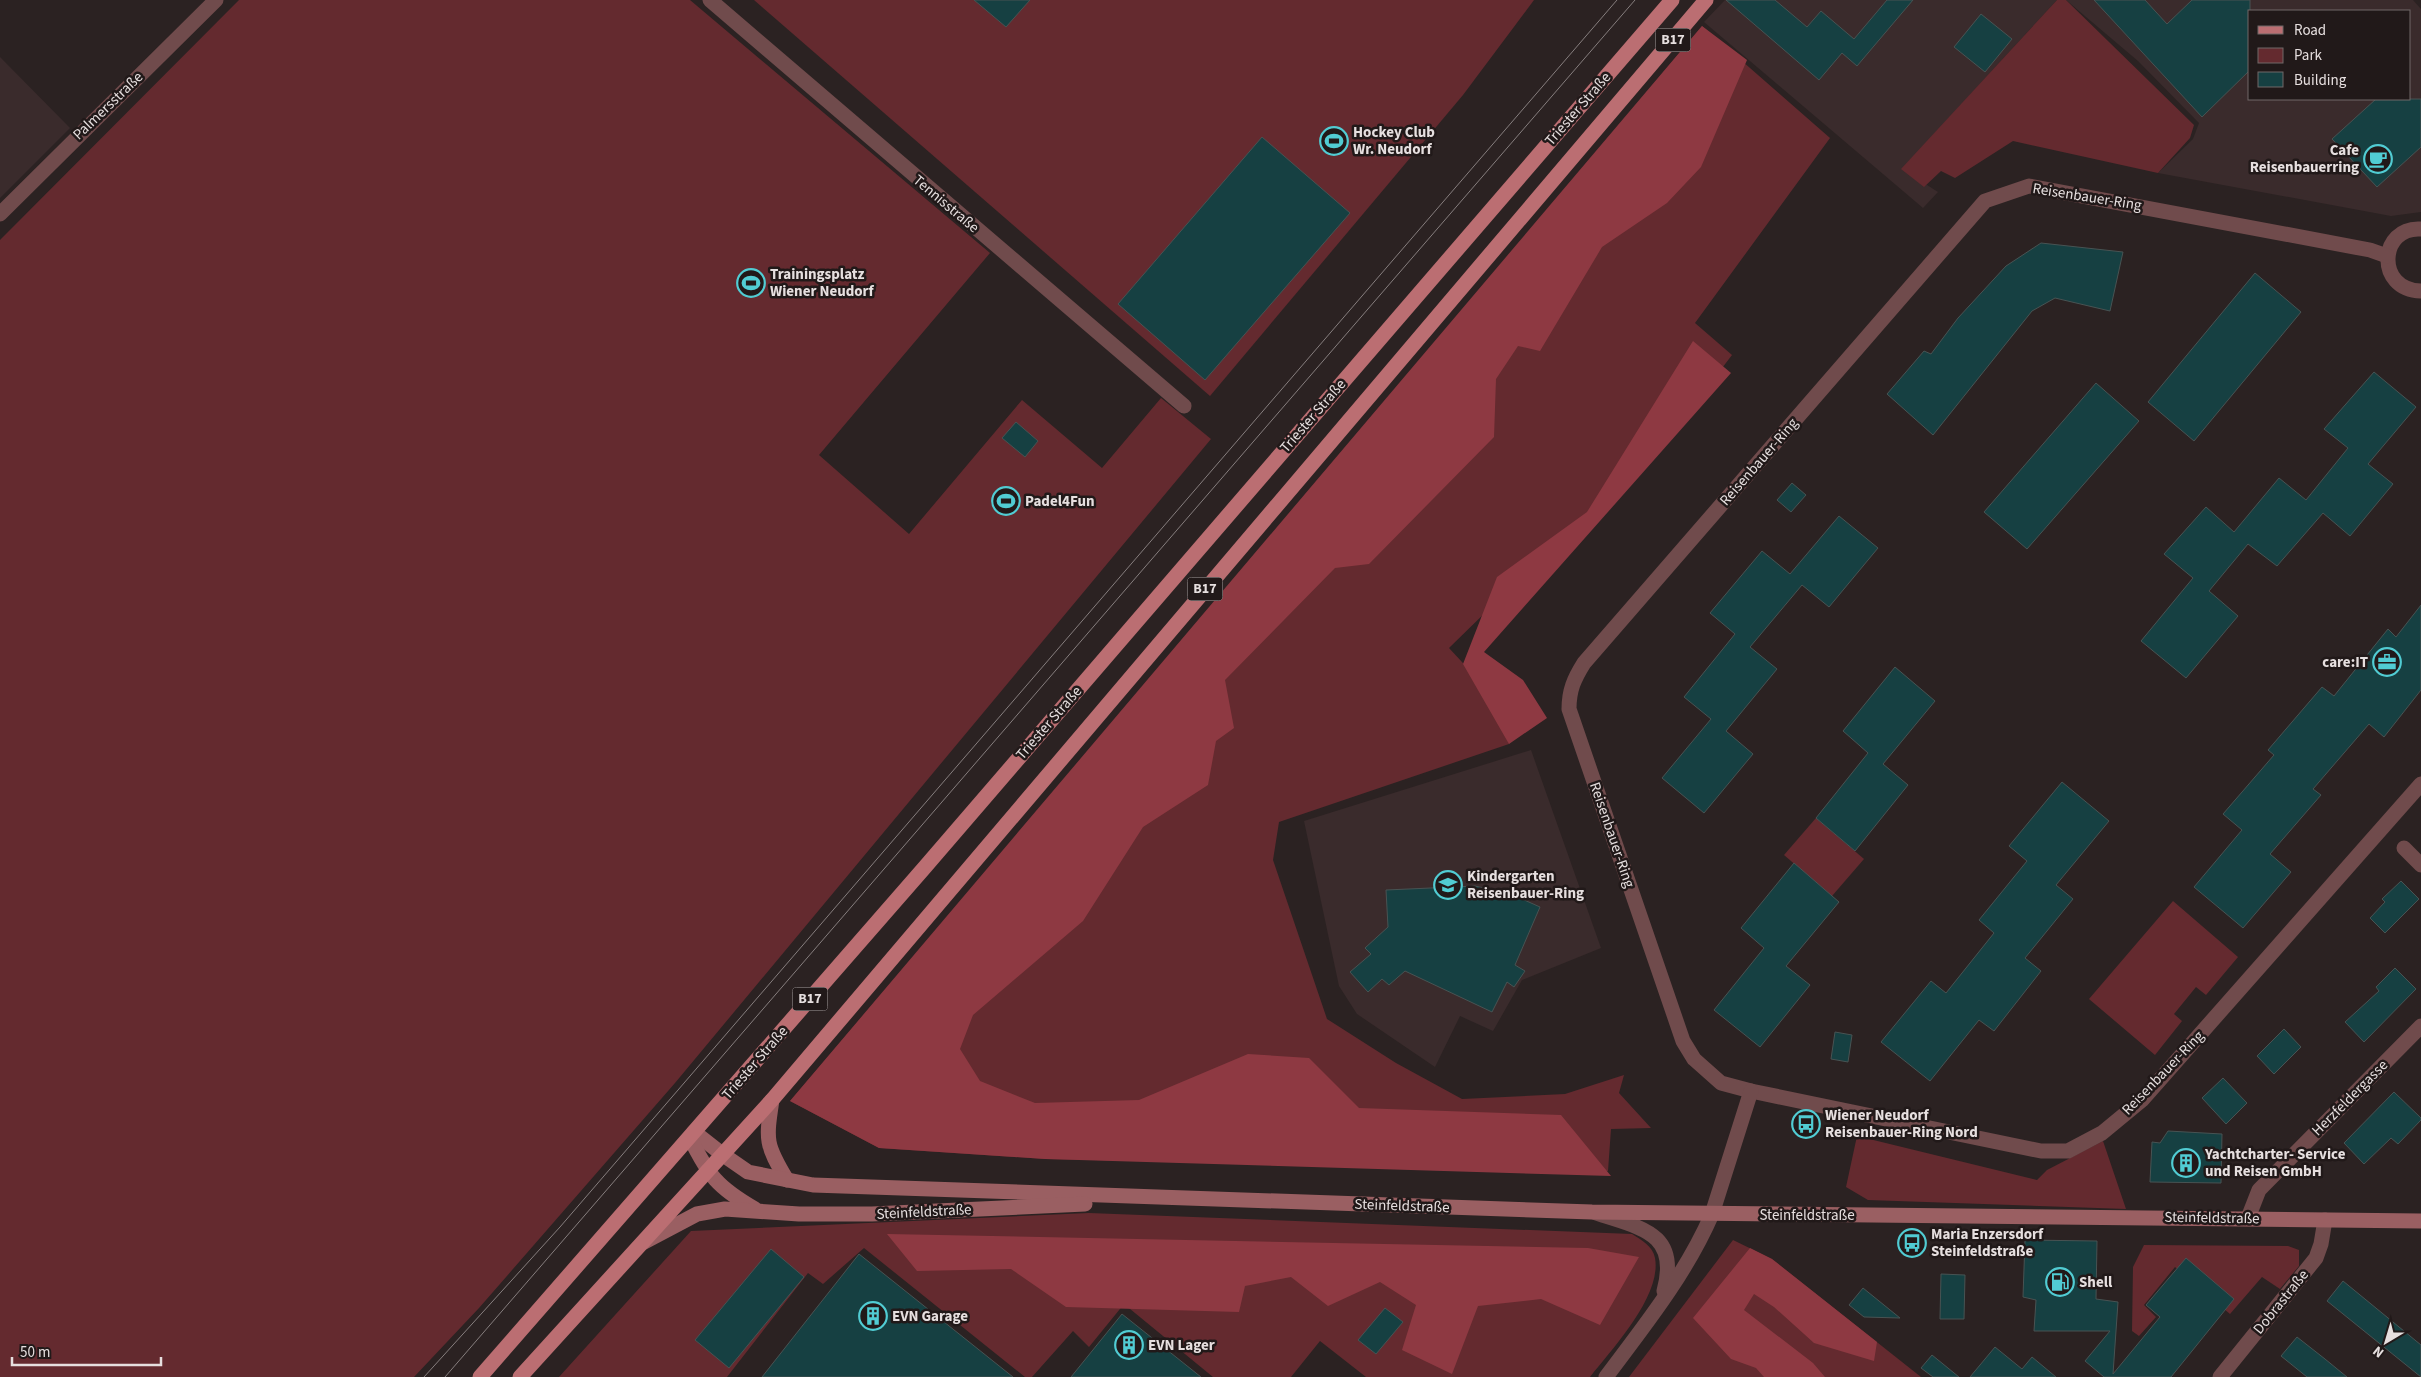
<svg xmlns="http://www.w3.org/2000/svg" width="2421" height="1377" font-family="'Source Sans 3',sans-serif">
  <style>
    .built { fill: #3a2b2c; fill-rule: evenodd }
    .green { fill: #642a2f }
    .forest { fill: #8e3942 }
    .building { fill: #164042; stroke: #485353 }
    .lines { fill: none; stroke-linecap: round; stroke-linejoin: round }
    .minor { stroke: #704b4c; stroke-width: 15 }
    .tertiary { stroke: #704b4c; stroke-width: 15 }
    .secondary { stroke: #9a5f62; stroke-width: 15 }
    .primary { stroke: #bb6e72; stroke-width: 15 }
    .tram { stroke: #867e7e; stroke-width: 1 }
    .labels { text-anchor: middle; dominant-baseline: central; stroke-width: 5; stroke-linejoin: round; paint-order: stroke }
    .shield { fill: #211919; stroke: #aba4a4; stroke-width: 1 }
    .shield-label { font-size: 14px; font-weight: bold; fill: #e6dfdf }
    .street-label { font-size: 15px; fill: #e6dfdf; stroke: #211919 }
    .poi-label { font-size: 15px; font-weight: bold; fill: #e6dfdf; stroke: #211919; text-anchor: start }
  </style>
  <rect width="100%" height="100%" fill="#2b2222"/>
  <g class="built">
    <polygon points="1725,0 2057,0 1902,169 1938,192 1923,208 1704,22"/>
    <path d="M2066 0H2413L2421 9V212L2391 216 2158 173 2193 139 2199 123 2138 61ZM2250 11H2410V99H2250Z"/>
    <polygon points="0,57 70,128 0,198"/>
    <polygon points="1531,750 1601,948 1522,980 1493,1031 1460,1016 1435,1067 1357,1014 1339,986 1304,821"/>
  </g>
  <g class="green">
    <polygon points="239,0 690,0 990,253 819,455 909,534 1022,400 1102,468 1161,398 1211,439 675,1083 479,1308 414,1377 0,1377 0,240"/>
    <polygon points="754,0 1534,0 1463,95 1210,396"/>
    <polygon points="2057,0 2066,0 2194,125 2190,138 2158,173 2013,141 1955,178 1941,171 1924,187 1901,169"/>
    <polygon points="1702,26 1830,138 1695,323 1732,355 1684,418 1449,648 1501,704 1509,744 1279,822 1273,860 1327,1019 1396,1063 1462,1099 1565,1094 1624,1075 1619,1093 1651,1128 1611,1129 1608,1171 1045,1159 879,1148 790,1101 1359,436"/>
    <polygon points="1816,818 1864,859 1832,896 1784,855"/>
    <polygon points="2173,901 2238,957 2206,995 2196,987 2174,1014 2182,1021 2155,1055 2089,999"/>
    <polygon points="1857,1136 2037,1180 2047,1170 2103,1141 2126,1209 1868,1200 1846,1187"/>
    <path d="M1089 1213 1632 1234C1641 1240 1653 1246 1655 1258 1662 1296 1612 1349 1590 1377H1366L1320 1341 1291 1377H1213L1124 1304 1089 1347 1073 1331 1032 1377H1025L864 1248 823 1284 808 1273 727 1377H559L691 1231Z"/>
    <polygon points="1733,1240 1772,1259 1921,1377 1629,1377"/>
    <polygon points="2144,1245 2288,1246 2299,1250 2299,1266 2280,1289 2262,1277 2230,1314 2175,1267 2144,1305 2156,1317 2139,1336 2132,1331 2133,1267"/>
  </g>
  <g class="forest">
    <polygon points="1702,26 1747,60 1701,167 1667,203 1602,247 1540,351 1518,346 1496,379 1494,437 1369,564 1335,568 1225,680 1234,728 1216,741 1208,785 1143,827 1083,921 973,1015 960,1049 980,1081 1035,1103 1139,1100 1248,1054 1309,1058 1359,1108 1561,1115 1611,1176 1045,1159 879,1148 790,1101"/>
    <polygon points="1693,341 1731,373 1484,652 1523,680 1547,718 1509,744 1463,664 1497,577 1587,512"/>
    <polygon points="887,1234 1588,1248 1639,1257 1600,1325 1541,1299 1478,1306 1452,1374 1402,1350 1416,1305 1380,1282 1328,1306 1291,1277 1245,1286 1239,1312 1066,1307 1011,1269 917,1271"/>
    <polygon points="1750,1248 1772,1259 1877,1342 1874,1361 1814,1343 1774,1307 1754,1294 1744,1310 1813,1363 1825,1377 1764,1377 1756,1368 1731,1359 1693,1318"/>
  </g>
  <g class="building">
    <polygon points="974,0 1030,0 1006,27"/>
    <polygon points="1726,0 1775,0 1807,27 1821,11 1854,39 1887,0 1913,0 1857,66 1842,53 1819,80"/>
    <polygon points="2094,0 2145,0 2167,24 2192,0 2250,0 2250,70 2202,117"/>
    <polygon points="1981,14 2012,39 1985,72 1954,47"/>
    <polygon points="2376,99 2421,99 2421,147 2377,187 2332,139"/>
    <polygon points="1262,137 1350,213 1205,380 1118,304"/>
    <polygon points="2041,243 2123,252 2110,311 2055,298 2032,311 1933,435 1887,394 1924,351 1931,354 1958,318 2006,266"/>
    <polygon points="2255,273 2301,312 2194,441 2148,402"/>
    <polygon points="2374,372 2416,407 2368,464 2393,484 2350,536 2323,513 2277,566 2248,544 2209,591 2238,616 2186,678 2141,641 2193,578 2164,554 2206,507 2234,532 2279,478 2306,500 2348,448 2324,429"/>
    <polygon points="2096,383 2139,421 2027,549 1984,512"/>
    <polygon points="1016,422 1038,441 1025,457 1002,438"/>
    <polygon points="1792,483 1806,495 1791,512 1777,500"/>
    <polygon points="1839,516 1878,548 1829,607 1802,585 1750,647 1777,669 1726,731 1753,754 1704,813 1662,778 1711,719 1684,697 1735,634 1710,613 1762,551 1790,574"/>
    <polygon points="2421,605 2421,690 2384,737 2369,724 2313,789 2321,795 2270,854 2291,872 2243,928 2194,887 2242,830 2223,814 2274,755 2268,750 2322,687 2334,696 2388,629 2396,637"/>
    <polygon points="1895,667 1935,701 1883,764 1908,785 1855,851 1816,818 1868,753 1843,731"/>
    <polygon points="2062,782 2109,821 2056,885 2073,899 2025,958 2041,971 1994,1031 1979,1020 1930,1081 1881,1042 1931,981 1946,993 1994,933 1979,920 2027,861 2009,846"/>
    <polygon points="1794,863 1839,902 1786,966 1810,985 1760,1047 1714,1010 1764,948 1741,928"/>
    <polygon points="2401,881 2419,899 2385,933 2370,918 2385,902 2382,899"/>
    <polygon points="1475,886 1513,895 1540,907 1515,965 1525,971 1514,987 1507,982 1492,1012 1405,971 1389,985 1382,979 1368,992 1350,972 1371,954 1365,948 1388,927 1386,890"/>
    <polygon points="2395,968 2416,989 2364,1042 2345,1022 2379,991 2376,987"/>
    <polygon points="2284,1029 2301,1047 2274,1074 2257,1056"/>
    <polygon points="1835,1032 1852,1035 1848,1062 1831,1059"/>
    <polygon points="2223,1078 2247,1103 2226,1124 2202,1098"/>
    <polygon points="2394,1092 2421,1118 2421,1120 2398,1144 2391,1138 2364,1164 2344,1143"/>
    <polygon points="2168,1131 2222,1134 2221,1183 2150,1182 2152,1142 2160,1143"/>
    <polygon points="2025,1240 2097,1241 2096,1299 2118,1302 2113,1374 2160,1317 2146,1305 2186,1258 2234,1299 2171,1377 2104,1377 2085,1361 2110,1331 2034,1331 2036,1300 2023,1297"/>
    <polygon points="771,1249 804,1277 729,1368 695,1340"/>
    <polygon points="859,1254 1013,1377 762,1377"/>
    <polygon points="1941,1274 1965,1275 1964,1319 1940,1319"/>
    <polygon points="2343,1281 2421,1345 2421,1377 2327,1301"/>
    <polygon points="1863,1288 1900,1318 1864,1317 1849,1305"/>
    <polygon points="1385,1308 1403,1322 1376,1354 1358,1340"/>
    <polygon points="1122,1314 1201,1377 1071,1377"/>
    <polygon points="2297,1337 2325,1359 2347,1377 2307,1377 2281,1356"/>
    <polygon points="1995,1347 2022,1369 2032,1357 2056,1377 1970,1377"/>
    <polygon points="1932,1355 1959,1377 1933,1377 1921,1368"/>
  </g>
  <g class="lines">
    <g class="minor">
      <polyline points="710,0 1184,406"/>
      <polyline points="0,214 216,0"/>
      <path d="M2421 229C2379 226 2375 290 2421 291"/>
      <path d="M2387 256 2370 250 2029 186 1985 201 1584 663C1574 679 1569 690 1569 709L1683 1041 1694 1059 1721 1083 1751 1091 2041 1151H2068L2102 1133 2142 1100 2421 784"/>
      <polyline points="2404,848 2421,865"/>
      <polyline points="1712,1214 1751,1091"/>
      <polyline points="2248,1218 2259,1190 2421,1026"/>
      <polyline points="2220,1377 2316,1258 2321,1244 2325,1220"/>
    </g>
    <g class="tertiary">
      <path d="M1596 1213C1640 1228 1680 1232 1664 1291"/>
      <path d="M1606 1377C1645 1325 1686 1274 1712 1214"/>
    </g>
    <g class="secondary">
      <path d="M772 1100C766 1140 765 1144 787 1180"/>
      <polyline points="694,1132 722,1154 748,1172 813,1185 1592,1212 2421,1221"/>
      <path d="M690 1138C709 1176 717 1187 755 1209"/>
      <polyline points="644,1242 697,1214 725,1209 799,1214 872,1214 1085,1204"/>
    </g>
    <g class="primary">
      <polyline points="480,1377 925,867 1672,0"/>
      <polyline points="520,1377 772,1100 1706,0"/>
    </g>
    <g class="tram">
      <polyline points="424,1377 560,1227 1617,0"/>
      <polyline points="445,1377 1635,0"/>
    </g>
  </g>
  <defs>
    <symbol id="stadium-ring" viewBox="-11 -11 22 22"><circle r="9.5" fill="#211919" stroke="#51ccd3" stroke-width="1.5"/><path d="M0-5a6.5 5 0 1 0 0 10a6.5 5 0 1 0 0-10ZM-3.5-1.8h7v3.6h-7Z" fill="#51ccd3"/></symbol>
    <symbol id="cafe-ring" viewBox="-11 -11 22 22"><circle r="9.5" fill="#211919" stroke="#51ccd3" stroke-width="1.5"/><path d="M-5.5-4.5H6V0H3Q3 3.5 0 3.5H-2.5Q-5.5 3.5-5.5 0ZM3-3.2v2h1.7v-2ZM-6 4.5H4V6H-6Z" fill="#51ccd3"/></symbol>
    <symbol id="office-ring" viewBox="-11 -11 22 22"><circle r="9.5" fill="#211919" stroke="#51ccd3" stroke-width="1.5"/><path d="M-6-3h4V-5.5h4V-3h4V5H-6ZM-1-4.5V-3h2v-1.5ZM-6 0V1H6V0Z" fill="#51ccd3"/></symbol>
    <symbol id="school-ring" viewBox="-11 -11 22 22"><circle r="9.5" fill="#211919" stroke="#51ccd3" stroke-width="1.5"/><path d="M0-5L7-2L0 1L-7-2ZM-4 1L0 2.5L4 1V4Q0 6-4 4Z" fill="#51ccd3"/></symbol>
    <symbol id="bus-ring" viewBox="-11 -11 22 22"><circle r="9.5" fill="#211919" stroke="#51ccd3" stroke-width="1.5"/><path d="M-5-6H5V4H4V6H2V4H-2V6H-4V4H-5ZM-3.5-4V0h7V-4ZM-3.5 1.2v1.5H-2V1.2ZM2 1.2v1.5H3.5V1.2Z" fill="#51ccd3"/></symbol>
    <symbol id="building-ring" viewBox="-11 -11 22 22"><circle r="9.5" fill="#211919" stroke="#51ccd3" stroke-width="1.5"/><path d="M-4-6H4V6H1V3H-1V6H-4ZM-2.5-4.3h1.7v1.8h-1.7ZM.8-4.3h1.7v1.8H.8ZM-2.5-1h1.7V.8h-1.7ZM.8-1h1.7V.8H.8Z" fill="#51ccd3"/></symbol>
    <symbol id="fuel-ring" viewBox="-11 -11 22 22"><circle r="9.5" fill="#211919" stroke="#51ccd3" stroke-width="1.5"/><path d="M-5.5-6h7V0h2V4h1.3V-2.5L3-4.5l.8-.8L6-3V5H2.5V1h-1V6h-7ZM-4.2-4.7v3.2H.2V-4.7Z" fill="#51ccd3"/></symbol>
  </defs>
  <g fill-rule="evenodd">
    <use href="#stadium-ring" x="1318" y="125" width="32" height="32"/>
    <use href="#cafe-ring" x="2362" y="143" width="32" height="32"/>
    <use href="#stadium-ring" x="735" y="267" width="32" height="32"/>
    <use href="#stadium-ring" x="990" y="485" width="32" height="32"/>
    <use href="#office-ring" x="2371" y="646" width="32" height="32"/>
    <use href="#school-ring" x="1432" y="869" width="32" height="32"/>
    <use href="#bus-ring" x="1790" y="1108" width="32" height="32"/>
    <use href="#building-ring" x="2170" y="1147" width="32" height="32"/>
    <use href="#bus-ring" x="1896" y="1227" width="32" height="32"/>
    <use href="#fuel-ring" x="2044" y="1266" width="32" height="32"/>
    <use href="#building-ring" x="857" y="1300" width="32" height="32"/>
    <use href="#building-ring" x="1113" y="1329" width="32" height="32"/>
  </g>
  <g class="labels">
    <g class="shield">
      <rect x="1655.5" y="28.5" width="35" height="23" rx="4"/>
      <rect x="1187.5" y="577.5" width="35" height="23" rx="4"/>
      <rect x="792.5" y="987.5" width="35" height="23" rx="4"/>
    </g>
    <g class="shield-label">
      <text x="1673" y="40">B17</text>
      <text x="1205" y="589">B17</text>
      <text x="810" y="999">B17</text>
    </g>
    <g class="street-label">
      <text transform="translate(108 106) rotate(-44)">Palmersstraße</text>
      <text transform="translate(1578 109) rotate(-49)">Triester Straße</text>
      <text transform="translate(2087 197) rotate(9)">Reisenbauer-Ring</text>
      <text transform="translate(946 204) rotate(40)">Tennisstraße</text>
      <text transform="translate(1313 416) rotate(-49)">Triester Straße</text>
      <text transform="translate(1759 462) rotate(-49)">Reisenbauer-Ring</text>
      <text transform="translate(1049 723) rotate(-49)">Triester Straße</text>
      <text transform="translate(1612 835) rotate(71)">Reisenbauer-Ring</text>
      <text transform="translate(755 1063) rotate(-49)">Triester Straße</text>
      <text transform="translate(2163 1073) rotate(-46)">Reisenbauer-Ring</text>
      <text transform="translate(2350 1098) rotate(-45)">Herzfeldergasse</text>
      <text transform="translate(1402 1206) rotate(2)">Steinfeldstraße</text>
      <text transform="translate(924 1212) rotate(-3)">Steinfeldstraße</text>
      <text x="1807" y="1215">Steinfeldstraße</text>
      <text transform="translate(2212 1218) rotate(1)">Steinfeldstraße</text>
      <text transform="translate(2281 1302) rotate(-51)">Dobrastraße</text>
    </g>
    <g class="poi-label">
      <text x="1353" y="132">Hockey Club<tspan x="1353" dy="17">Wr. Neudorf</tspan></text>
      <text x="2359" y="150" text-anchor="end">Cafe<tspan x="2359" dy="17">Reisenbauerring</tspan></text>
      <text x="770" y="274">Trainingsplatz<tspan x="770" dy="17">Wiener Neudorf</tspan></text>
      <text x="1025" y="501">Padel4Fun</text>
      <text x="2368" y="662" text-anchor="end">care:IT</text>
      <text x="1467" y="876">Kindergarten<tspan x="1467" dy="17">Reisenbauer-Ring</tspan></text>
      <text x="1825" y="1115">Wiener Neudorf<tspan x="1825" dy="17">Reisenbauer-Ring Nord</tspan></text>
      <text x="2205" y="1154">Yachtcharter- Service<tspan x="2205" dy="17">und Reisen GmbH</tspan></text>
      <text x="1931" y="1234">Maria Enzersdorf<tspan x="1931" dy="17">Steinfeldstraße</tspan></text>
      <text x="2079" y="1282">Shell</text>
      <text x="892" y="1316">EVN Garage</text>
      <text x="1148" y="1345">EVN Lager</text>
    </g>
  </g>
  <rect x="2248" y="10" width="162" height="90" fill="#211919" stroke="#706868"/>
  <rect x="2258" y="26" width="25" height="8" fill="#bb6e72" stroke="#706868"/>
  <text x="2294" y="35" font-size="15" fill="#e6dfdf">Road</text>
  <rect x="2258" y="48" width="25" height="15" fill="#642a2f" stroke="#706868"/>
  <text x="2294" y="60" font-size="15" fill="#e6dfdf">Park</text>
  <rect x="2258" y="72" width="25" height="15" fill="#164042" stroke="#706868"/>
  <text x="2294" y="85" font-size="15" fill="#e6dfdf">Building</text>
  <g transform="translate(2386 1342) rotate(218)" stroke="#211919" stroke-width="4" paint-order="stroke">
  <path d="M0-4L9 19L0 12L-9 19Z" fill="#e6dfdf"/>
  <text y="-8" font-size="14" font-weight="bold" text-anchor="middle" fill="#e6dfdf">N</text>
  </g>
  <path d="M12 1357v8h149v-8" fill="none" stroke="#e6dfdf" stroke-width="2.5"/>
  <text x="20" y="1357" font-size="15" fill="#e6dfdf" stroke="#211919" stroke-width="4" paint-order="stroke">50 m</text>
</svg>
